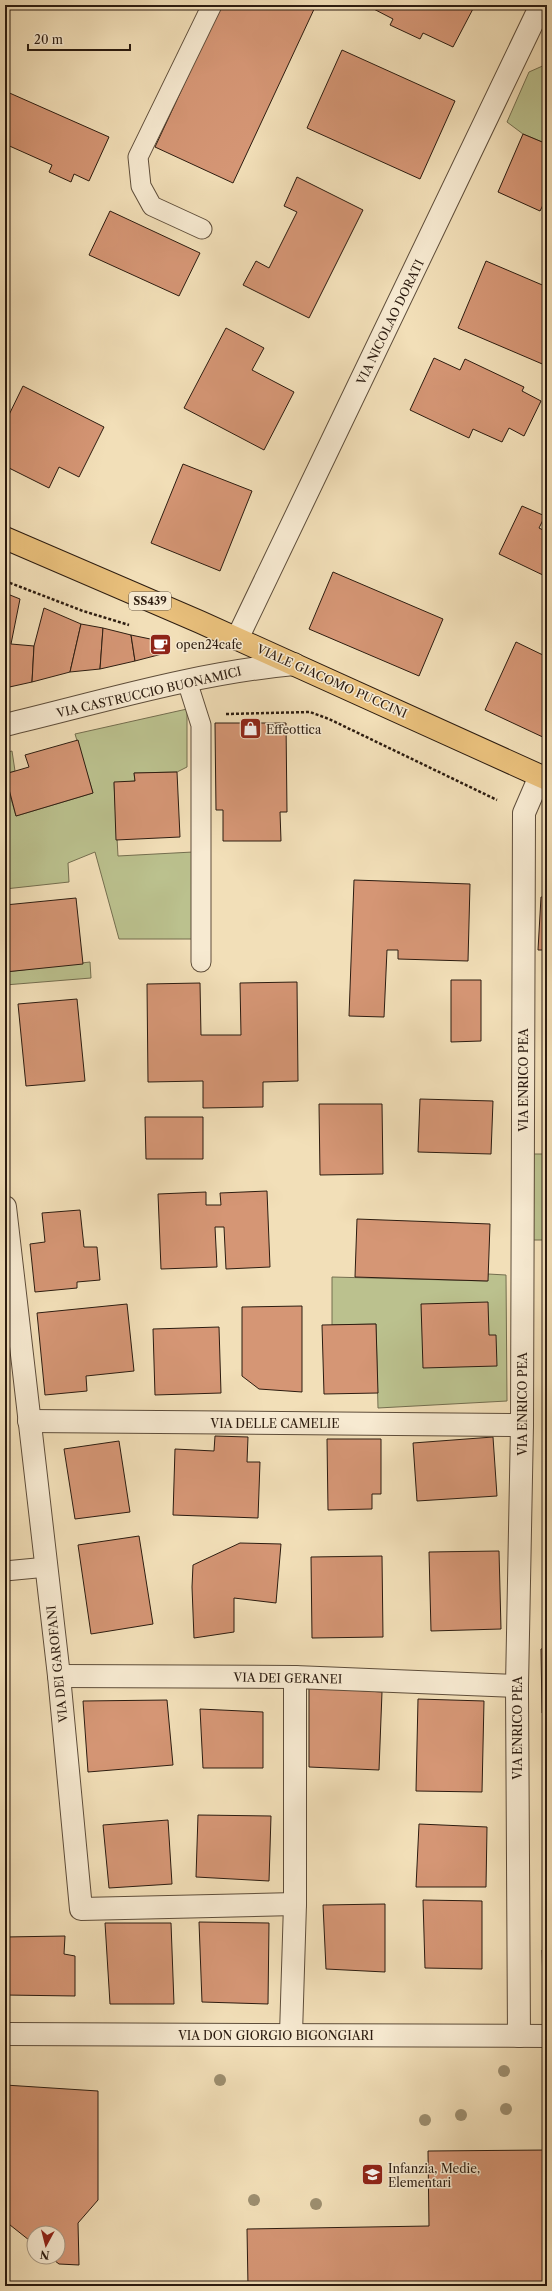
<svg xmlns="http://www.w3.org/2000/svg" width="552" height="2291" font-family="'Libre Caslon Text',serif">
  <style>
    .green { fill: #bbc18e; stroke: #746e4f }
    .building { fill: #d59675; stroke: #2c1c10 }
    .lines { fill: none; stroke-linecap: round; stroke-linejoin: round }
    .lane-casing { stroke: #5e4d3a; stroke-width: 21 }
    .street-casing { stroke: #5e4d3a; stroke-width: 24 }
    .primary-casing { stroke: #2c1c10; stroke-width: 24 }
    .path { stroke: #2c1c10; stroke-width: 2.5; stroke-dasharray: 3 2; stroke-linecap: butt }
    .lane { stroke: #f7ead1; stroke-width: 19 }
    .street { stroke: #f7ead1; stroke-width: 22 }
    .primary { stroke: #e9c07c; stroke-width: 22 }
    .tree { fill: #9d8f70 }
    .labels { text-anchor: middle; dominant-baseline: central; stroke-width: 3; stroke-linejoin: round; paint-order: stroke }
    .shield { fill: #f7ead1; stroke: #695a4a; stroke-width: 1 }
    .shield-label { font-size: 11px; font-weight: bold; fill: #2c1c10 }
    .street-label { font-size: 12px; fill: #2c1c10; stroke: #f7ead1 }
    .poi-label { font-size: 12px; fill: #2c1c10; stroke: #f7ead1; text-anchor: start }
  </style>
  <rect width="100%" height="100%" fill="#f2dfb8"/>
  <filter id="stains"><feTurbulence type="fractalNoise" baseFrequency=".005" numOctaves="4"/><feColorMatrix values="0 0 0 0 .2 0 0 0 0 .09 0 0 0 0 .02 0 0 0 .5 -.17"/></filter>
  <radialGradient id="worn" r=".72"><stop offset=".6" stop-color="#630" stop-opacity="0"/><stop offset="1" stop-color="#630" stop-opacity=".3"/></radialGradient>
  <g class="green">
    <polygon points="547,64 547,144 523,134 507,122 529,72"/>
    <polygon points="187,709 187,767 177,772 134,773 135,781 114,783 118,856 193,852 192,939 119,939 95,852 68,863 69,882 5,889 5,778 16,816 93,793 75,734"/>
    <polygon points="12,751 15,771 5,774 5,753"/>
    <polygon points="90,962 91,978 5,985 5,972"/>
    <polygon points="532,1154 547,1154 547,1240 533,1240"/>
    <polygon points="488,1274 506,1275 507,1401 378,1408 376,1324 332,1325 332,1277 487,1281"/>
  </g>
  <g class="building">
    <polygon points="221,5 316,5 233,183 155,147"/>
    <polygon points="366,5 475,5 453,47 423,33 420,39 390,25 393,19"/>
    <polygon points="342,50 455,101 420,179 307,128"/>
    <polygon points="5,91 109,137 89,181 74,174 71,182 49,172 52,165 5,144"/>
    <polygon points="523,134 547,144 547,197 540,211 498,192"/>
    <polygon points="297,177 363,210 309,318 243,285 256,261 269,268 297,212 284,206"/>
    <polygon points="110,211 200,253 179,296 89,255"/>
    <polygon points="486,261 547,287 547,366 458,328"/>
    <polygon points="226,328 264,348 252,370 294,392 264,450 184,408"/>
    <polygon points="434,358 460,370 465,359 524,387 522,391 541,401 524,436 509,428 502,442 473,429 469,438 410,410"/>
    <polygon points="23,386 104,427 79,477 59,467 49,488 5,466 5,423"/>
    <polygon points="183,464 252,491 220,571 151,543"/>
    <polygon points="522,506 545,516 539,528 547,532 547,577 499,554"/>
    <polygon points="333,572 443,619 419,676 309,629"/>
    <polygon points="5,593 20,599 11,644 34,646 32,682 5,688"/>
    <polygon points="44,608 81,624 70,672 32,682 34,646"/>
    <polygon points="81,624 103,628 100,669 70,672"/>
    <polygon points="103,628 131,635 135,661 100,669"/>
    <polygon points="131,635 160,641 162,654 135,661"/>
    <polygon points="516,642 547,657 547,739 485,710"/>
    <polygon points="215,723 286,723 287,812 280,812 281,841 223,841 223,810 216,810"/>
    <polygon points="78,740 93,793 16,816 5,774 29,767 25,755"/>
    <polygon points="177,772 180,837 116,840 114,782 135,781 134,773"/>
    <polygon points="354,880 470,884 468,961 398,959 398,950 387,950 384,1017 349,1016"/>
    <polygon points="541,897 547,897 547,950 538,950"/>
    <polygon points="76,898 83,964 5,972 5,905"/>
    <polygon points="451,980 481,980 481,1041 451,1042"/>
    <polygon points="297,982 298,1081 263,1082 263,1107 203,1108 203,1081 148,1082 147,984 200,983 201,1035 241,1035 240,983"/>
    <polygon points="77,999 85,1081 26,1086 18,1004"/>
    <polygon points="420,1099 493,1101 491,1154 418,1152"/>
    <polygon points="319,1104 382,1104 383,1174 320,1175"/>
    <polygon points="145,1117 203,1117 203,1159 146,1159"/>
    <polygon points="267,1191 270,1267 226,1269 224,1227 215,1227 217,1267 161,1269 158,1194 206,1192 206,1205 221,1205 220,1193"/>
    <polygon points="80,1210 84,1247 97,1247 100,1280 77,1282 77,1288 35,1292 30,1244 45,1242 42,1213"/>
    <polygon points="357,1219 490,1224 488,1281 355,1277"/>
    <polygon points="488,1302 489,1335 496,1335 497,1366 423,1368 421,1304"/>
    <polygon points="127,1304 134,1371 86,1376 87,1391 45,1395 37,1313"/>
    <polygon points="302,1306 302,1392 259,1389 242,1376 242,1307"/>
    <polygon points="376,1324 378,1393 324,1394 322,1325"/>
    <polygon points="219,1327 221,1393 155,1395 153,1329"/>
    <polygon points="543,1367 547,1367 547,1452 545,1452"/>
    <polygon points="215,1436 248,1437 247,1462 260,1462 258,1518 173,1515 175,1449 214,1451"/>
    <polygon points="493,1437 497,1496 417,1501 413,1443"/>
    <polygon points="327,1439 381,1439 381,1494 372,1494 372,1509 328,1510"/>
    <polygon points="119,1441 130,1512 75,1519 64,1449"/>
    <polygon points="139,1536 153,1624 91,1634 78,1545"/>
    <polygon points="240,1543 281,1544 276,1603 234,1598 234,1632 194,1638 192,1587 193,1565"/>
    <polygon points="499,1551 501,1629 431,1631 429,1552"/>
    <polygon points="382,1556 383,1637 312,1638 311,1557"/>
    <polygon points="547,1648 547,1713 542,1713 541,1649"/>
    <polygon points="5,1659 8,1683 5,1684"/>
    <polygon points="309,1687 382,1692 379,1770 309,1767"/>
    <polygon points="418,1699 484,1701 482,1792 416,1791"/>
    <polygon points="167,1700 173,1765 88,1772 83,1701"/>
    <polygon points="200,1709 263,1712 263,1768 203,1768"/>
    <polygon points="198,1815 271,1816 269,1881 196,1877"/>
    <polygon points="168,1820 172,1884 109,1888 103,1825"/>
    <polygon points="419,1824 487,1827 486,1887 416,1887"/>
    <polygon points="423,1900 482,1901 482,1969 425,1968"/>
    <polygon points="385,1904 385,1972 326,1969 323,1905"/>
    <polygon points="199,1922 269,1923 268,2004 202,2002"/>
    <polygon points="105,1923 171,1923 174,2004 110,2004"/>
    <polygon points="65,1936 64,1954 75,1956 75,1996 5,1995 5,1937"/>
    <polygon points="542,1950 547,1950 547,2018 544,2018"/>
    <polygon points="5,2085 98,2091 98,2200 78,2223 79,2265 59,2264 50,2257 58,2257 58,2233 34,2233 34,2244 5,2221"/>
    <polygon points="547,2150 547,2286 248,2286 247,2229 429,2226 428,2151"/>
  </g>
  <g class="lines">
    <defs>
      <g id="lane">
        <polyline points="202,229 152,206 141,186 138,157 212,5"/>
        <polyline points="187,681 201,725 201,962"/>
        <polyline points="5,1571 47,1567"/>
      </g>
      <g id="street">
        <polyline points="237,639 541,5"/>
        <path d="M5 725C101 702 196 673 294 664"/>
        <polyline points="5,1207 59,1676 81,1909 295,1904"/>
        <polyline points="29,1421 522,1425"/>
        <polyline points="59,1676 295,1677 517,1686"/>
        <polyline points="5,2034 547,2036"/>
        <polyline points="291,2034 295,1904 295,1677"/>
        <polyline points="519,2036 517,1686 522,1425 524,813 540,776"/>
      </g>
      <polyline id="primary" points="5,538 200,622 547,779"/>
    </defs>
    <use href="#lane" class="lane-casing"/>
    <use href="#street" class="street-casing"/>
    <use href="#primary" class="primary-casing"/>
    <g class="path">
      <polyline points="5,581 83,611 129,625"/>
      <polyline points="226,714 310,712 329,719 497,800"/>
    </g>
    <use href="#lane" class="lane"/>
    <use href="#street" class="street"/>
    <use href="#primary" class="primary"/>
  </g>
  <g class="tree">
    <circle cx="504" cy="2071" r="6"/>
    <circle cx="220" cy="2080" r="6"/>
    <circle cx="506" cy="2109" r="6"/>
    <circle cx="461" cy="2115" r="6"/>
    <circle cx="425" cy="2120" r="6"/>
    <circle cx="254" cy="2200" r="6"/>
    <circle cx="316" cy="2204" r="6"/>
  </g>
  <defs>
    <symbol id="cafe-square" viewBox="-11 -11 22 22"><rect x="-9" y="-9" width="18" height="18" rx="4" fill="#8f2418" stroke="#f7ead1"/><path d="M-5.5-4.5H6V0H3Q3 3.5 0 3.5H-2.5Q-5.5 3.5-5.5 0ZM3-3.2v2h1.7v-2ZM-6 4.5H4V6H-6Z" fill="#fff"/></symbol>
    <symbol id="shop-square" viewBox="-11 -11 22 22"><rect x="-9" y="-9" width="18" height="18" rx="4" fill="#8f2418" stroke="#f7ead1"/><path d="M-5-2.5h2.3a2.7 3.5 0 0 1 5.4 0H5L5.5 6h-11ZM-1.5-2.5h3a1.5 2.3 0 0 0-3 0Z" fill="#fff"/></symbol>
    <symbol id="school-square" viewBox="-11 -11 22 22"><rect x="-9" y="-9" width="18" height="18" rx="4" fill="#8f2418" stroke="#f7ead1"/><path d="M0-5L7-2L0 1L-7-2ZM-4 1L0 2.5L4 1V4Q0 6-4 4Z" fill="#fff"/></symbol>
  </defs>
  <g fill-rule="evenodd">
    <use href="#cafe-square" x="148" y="632" width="25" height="25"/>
    <use href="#shop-square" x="238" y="716" width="25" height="25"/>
    <use href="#school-square" x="360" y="2162" width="25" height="25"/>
  </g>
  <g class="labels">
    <rect class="shield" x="129" y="592" width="42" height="18" rx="3"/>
    <g class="shield-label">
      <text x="150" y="601">SS439</text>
    </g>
    <g class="street-label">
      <text transform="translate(390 322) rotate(-64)">VIA NICOLAO DORATI</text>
      <text transform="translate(332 681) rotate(24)">VIALE GIACOMO PUCCINI</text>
      <text transform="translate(149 692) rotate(-13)">VIA CASTRUCCIO BUONAMICI</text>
      <text transform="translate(523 1080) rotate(-90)">VIA ENRICO PEA</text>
      <text transform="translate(522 1404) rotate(-90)">VIA ENRICO PEA</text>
      <text x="275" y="1423">VIA DELLE CAMELIE</text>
      <text transform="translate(57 1664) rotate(-96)">VIA DEI GAROFANI</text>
      <text transform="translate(288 1678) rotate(1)">VIA DEI GERANEI</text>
      <text transform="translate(517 1728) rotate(-90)">VIA ENRICO PEA</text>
      <text x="276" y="2035">VIA DON GIORGIO BIGONGIARI</text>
    </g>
    <g class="poi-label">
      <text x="176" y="644">open24cafe</text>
      <text x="266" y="729">Effeottica</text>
      <text x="388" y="2168">Infanzia, Medie,<tspan x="388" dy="14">Elementari</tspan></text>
    </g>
  </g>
  <rect width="552" height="2291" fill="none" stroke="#f2dfb8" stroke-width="20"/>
  <rect x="6" y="6" width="540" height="2279" fill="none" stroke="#2c1c10" stroke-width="2"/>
  <rect x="10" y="10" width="532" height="2271" fill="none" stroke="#2c1c10"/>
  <g transform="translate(46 2245) rotate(187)"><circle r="19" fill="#f7ead1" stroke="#a69884"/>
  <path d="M0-3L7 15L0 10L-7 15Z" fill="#8f2418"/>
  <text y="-6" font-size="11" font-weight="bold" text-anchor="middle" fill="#2c1c10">N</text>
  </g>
  <path d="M28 44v6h102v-6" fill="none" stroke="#2c1c10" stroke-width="2"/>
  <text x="34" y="44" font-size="12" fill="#2c1c10" stroke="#f7ead1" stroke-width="3" paint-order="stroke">20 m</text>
  <rect width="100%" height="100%" filter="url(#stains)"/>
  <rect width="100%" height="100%" fill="url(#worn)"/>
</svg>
